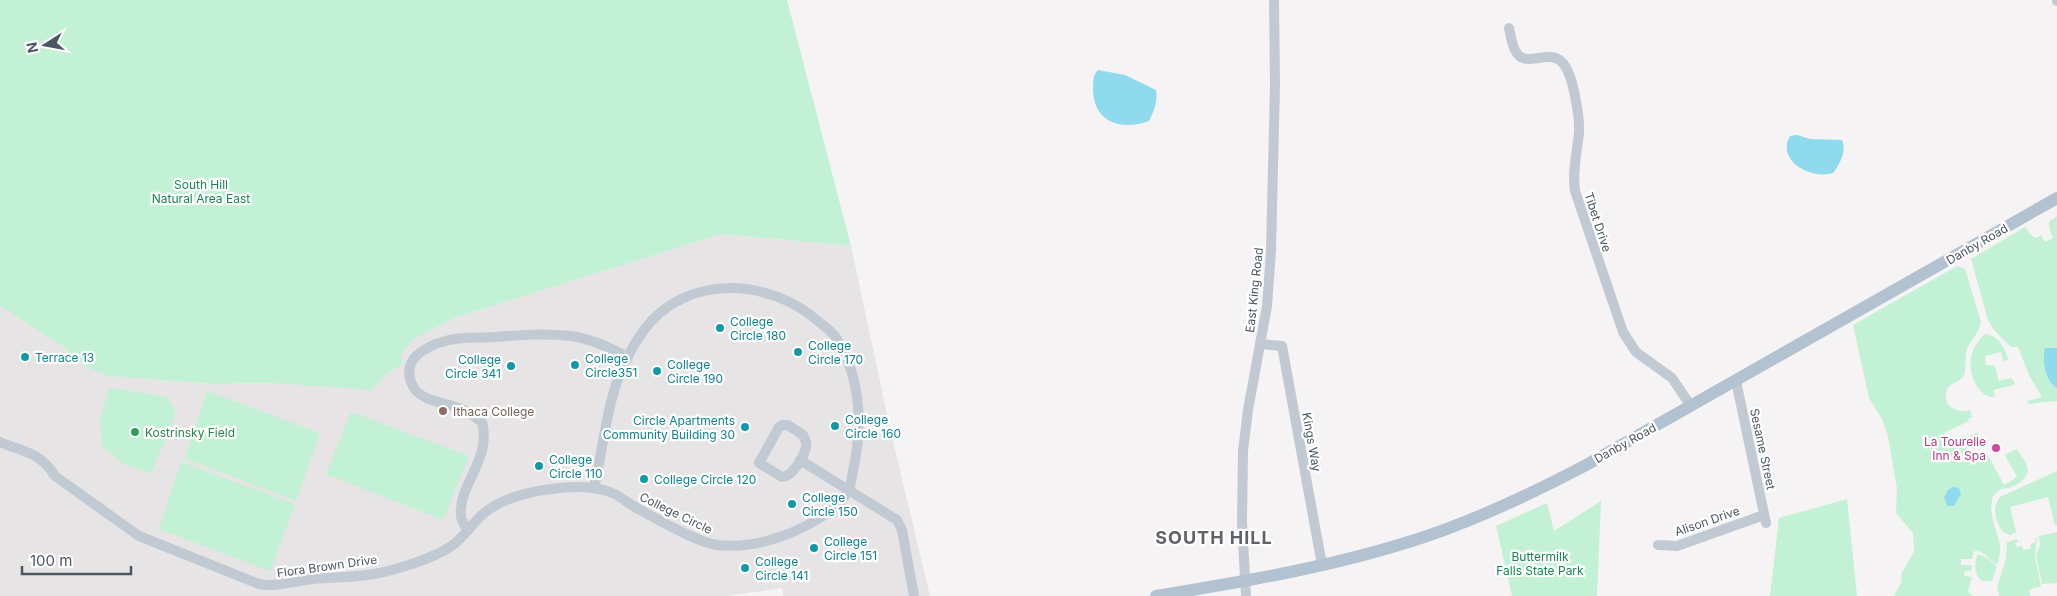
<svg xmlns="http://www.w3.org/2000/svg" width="2057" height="596" font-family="Inter,sans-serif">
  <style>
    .education { fill: #e6e4e5 }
    .green { fill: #c3f1d5 }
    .water { fill: #90daee }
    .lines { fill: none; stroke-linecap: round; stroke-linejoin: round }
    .minor { stroke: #c1cad2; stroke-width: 10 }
    .major { stroke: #b3c2d1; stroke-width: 12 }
    .culture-dot { fill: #0f9aa8; stroke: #fff; stroke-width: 2 }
    .education-dot { fill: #8d6e63; stroke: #fff; stroke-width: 2 }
    .leisure-dot { fill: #2e9e5b; stroke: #fff; stroke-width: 2 }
    .hotel-dot { fill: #d1479c; stroke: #fff; stroke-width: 2 }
    .labels { text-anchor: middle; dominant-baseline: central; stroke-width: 4.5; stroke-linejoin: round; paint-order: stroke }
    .park-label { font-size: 12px; fill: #17864f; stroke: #fff }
    .street-label { font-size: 12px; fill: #4a5661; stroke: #fff }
    .culture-label { font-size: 12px; fill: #0d838f; stroke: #fff; text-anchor: start }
    .education-label { font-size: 12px; fill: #785e54; stroke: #fff; text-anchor: start }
    .leisure-label { font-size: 12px; fill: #27864d; stroke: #fff; text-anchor: start }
    .hotel-label { font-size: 12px; fill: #b23c85; stroke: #fff; text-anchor: end }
    .district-label { font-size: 18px; font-weight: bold; letter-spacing: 1px; fill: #5f6368; stroke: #fff }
  </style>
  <rect width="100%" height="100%" fill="#f5f3f3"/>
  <polygon class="education" points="721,234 851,246 891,433 930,596 783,596 782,588 728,596 0,596 0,306 64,347 88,368 108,376 213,384 276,383 384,375 403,364 401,355 412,340 457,317"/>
  <g class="green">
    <polygon points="0,0 787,0 851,246 721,234 457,317 412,340 401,355 403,364 384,375 372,390 276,383 213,384 108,376 88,368 64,347 0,306"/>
    <polygon points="2057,216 2057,401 2028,404 2027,401 2042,397 2029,375 2018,347 2011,347 1994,330 1988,320 1971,259 2025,227 2032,236 2037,238 2041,235 2045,242 2053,238 2050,231 2049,222"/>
    <path d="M1957 266 1965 269 1981 322C1980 332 1971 339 1967 349 1964 357 1967 368 1964 375 1960 383 1950 382 1947 390 1942 406 1956 414 1970 410L1972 417 1968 419 1969 421 1944 433 1945 435 1941 438 1948 449 1977 432 1980 438 1966 446 1974 459 1988 455 2004 485 2017 477 2005 455 2017 449 2026 463 2028 472C2023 483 2012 489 2000 489L1993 496C1985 525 2008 537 1997 565 1989 559 1985 551 1974 551L1972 559H1961V565H1972L1971 571H1965L1964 576 1972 577 1968 591 1973 596H1894L1902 581 1901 574 1914 552 1913 533 1896 513 1897 489 1888 436 1882 419 1869 398 1853 325Z"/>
    <path d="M1985 334C1998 335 2004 347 2008 358V360L2003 361 2001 352 1985 356 1986 365 1995 366 1999 381 2011 378 2015 383 2014 385 1993 390 1995 397C1977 398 1968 372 1971 357 1973 348 1978 340 1985 334Z"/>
    <polygon points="110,388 168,397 176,413 151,473 124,464 102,446 100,418"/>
    <polygon points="207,391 320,433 296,501 185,459"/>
    <polygon points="351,412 469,456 443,520 326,474"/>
    <polygon points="181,462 295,504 270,571 159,529"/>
    <path d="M2057 471V525H2055L2048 497 2010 507 2016 532 2010 535 2003 532C1996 523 1991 507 2000 497Z"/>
    <polygon points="1847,499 1857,596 1770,596 1779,518"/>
    <polygon points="1601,501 1597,596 1512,596 1496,526 1547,503 1554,531"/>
    <polygon points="2057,532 2057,583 2042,584 2036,556 2040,544 2039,536"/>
    <polygon points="2037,537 2035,557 2041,586 2029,590 2030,596 1999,596 1997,587 2006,559 2007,542 2017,539 2018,542 2015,543 2016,547 2022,546 2023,550 2030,549 2031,544 2036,542 2035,538"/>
    <path d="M1978 554 1989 559 1997 567 1992 581C1989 581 1986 582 1983 581 1974 578 1974 560 1978 554Z"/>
  </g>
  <g class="water">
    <path d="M1098 70 1125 75 1156 90C1158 101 1154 111 1149 121 1121 131 1093 123 1093 88 1093 82 1093 75 1098 70Z"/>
    <path d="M1797 135 1810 139 1842 140C1847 150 1840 164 1833 173 1810 180 1776 160 1790 136Z"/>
    <path d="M2045 348H2057V388C2045 381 2042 361 2045 348Z"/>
    <polygon points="1953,487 1959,488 1961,494 1954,506 1947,506 1944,497 1948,490"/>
  </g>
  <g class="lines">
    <g class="minor">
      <polyline points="2057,0 2057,1"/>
      <path d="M1509 28C1511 35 1511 43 1515 50 1525 72 1551 44 1565 66 1570 73 1572 83 1574 91 1577 105 1580 119 1579 133 1577 152 1572 172 1575 191L1623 332 1636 352 1672 378 1691 406"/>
      <polyline points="1260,344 1282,346 1322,565"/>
      <polyline points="1736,381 1766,523"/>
      <path d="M783 425H788L803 435C805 439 807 443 806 447 804 457 792 477 782 477L759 463 779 427Z"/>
      <path d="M0 442C24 452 40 452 55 476L139 536 259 584C276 587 290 582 306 580 326 577 346 578 366 575 388 573 432 559 450 547 464 538 472 523 484 513 503 498 527 492 551 489 572 486 595 485 615 494 622 498 629 504 635 507 655 518 696 542 717 545 734 547 753 545 770 540 795 533 837 514 849 489 852 483 852 473 854 466 863 423 860 377 837 339 833 332 825 327 819 322 770 278 686 273 644 330 607 380 607 430 594 488"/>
      <polyline points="800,460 897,520 902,530 914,596"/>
      <path d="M468 530C465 526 461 521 461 516 458 484 492 460 482 422 475 417 467 411 459 408 446 403 422 401 414 388 398 360 425 346 449 340 463 337 480 338 495 337 520 335 546 333 571 336 592 339 610 348 628 357"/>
      <polyline points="1658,545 1677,546 1764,515"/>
      <polyline points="1246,596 1242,522 1243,451 1248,410 1267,306 1271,251 1275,85 1274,0"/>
    </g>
    <path class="major" d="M1156 596C1247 581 1337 566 1424 537 1481 518 1535 492 1588 464L2057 198"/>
  </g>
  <g class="culture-dot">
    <circle cx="720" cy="328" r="5"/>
    <circle cx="798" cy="352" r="5"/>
    <circle cx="25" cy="357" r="5"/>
    <circle cx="575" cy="365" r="5"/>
    <circle cx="511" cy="366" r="5"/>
    <circle cx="657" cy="371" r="5"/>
    <circle cx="835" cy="426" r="5"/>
    <circle cx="745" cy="427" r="5"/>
    <circle cx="539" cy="466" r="5"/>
    <circle cx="644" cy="479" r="5"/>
    <circle cx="792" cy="504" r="5"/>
    <circle cx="814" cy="548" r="5"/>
    <circle cx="745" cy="568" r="5"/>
  </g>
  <circle class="education-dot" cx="443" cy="411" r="5"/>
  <circle class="leisure-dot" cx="135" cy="432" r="5"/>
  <circle class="hotel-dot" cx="1996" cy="448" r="5"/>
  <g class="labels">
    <g class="park-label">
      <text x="201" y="184">South Hill<tspan x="201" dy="14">Natural Area East</tspan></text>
      <text x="1540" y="556">Buttermilk<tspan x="1540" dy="14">Falls State Park</tspan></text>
    </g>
    <g class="street-label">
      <text transform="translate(1598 222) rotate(72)">Tibet Drive</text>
      <text transform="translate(1977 244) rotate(-30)">Danby Road</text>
      <text transform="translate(1254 290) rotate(-84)">East King Road</text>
      <text transform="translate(1312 442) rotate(80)">Kings Way</text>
      <text transform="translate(1625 443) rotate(-29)">Danby Road</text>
      <text transform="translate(1763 449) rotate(78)">Sesame Street</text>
      <text transform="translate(676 513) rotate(26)">College Circle</text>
      <text transform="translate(1707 521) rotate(-19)">Alison Drive</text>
      <text transform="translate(327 566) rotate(-8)">Flora Brown Drive</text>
    </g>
    <g class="culture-label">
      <text x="730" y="321">College<tspan x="730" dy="14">Circle 180</tspan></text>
      <text x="808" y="345">College<tspan x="808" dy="14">Circle 170</tspan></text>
      <text x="35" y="357">Terrace 13</text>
      <text x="585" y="358">College<tspan x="585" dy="14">Circle351</tspan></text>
      <text x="501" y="359" text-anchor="end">College<tspan x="501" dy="14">Circle 341</tspan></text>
      <text x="667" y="364">College<tspan x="667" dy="14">Circle 190</tspan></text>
      <text x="845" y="419">College<tspan x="845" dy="14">Circle 160</tspan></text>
      <text x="735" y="420" text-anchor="end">Circle Apartments<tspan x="735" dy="14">Community Building 30</tspan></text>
      <text x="549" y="459">College<tspan x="549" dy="14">Circle 110</tspan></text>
      <text x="654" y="479">College Circle 120</text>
      <text x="802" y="497">College<tspan x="802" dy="14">Circle 150</tspan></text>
      <text x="824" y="541">College<tspan x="824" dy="14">Circle 151</tspan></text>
      <text x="755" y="561">College<tspan x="755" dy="14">Circle 141</tspan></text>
    </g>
    <g class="education-label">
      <text x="453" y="411">Ithaca College</text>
    </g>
    <g class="leisure-label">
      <text x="145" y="432">Kostrinsky Field</text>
    </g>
    <g class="hotel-label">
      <text x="1986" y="441">La Tourelle<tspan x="1986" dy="14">Inn &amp; Spa</tspan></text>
    </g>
    <g class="district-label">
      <text x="1214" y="537">SOUTH HILL</text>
    </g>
  </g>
  <g transform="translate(45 45) rotate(259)" stroke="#ffffff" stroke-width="4" paint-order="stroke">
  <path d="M0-4L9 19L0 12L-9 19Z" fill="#4a5661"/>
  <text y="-8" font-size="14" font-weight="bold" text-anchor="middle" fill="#4a5661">N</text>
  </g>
  <path d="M22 566v8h109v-8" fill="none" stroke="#4a5661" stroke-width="2.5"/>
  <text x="30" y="566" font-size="15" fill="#4a5661" stroke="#ffffff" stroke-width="4" paint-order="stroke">100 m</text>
</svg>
